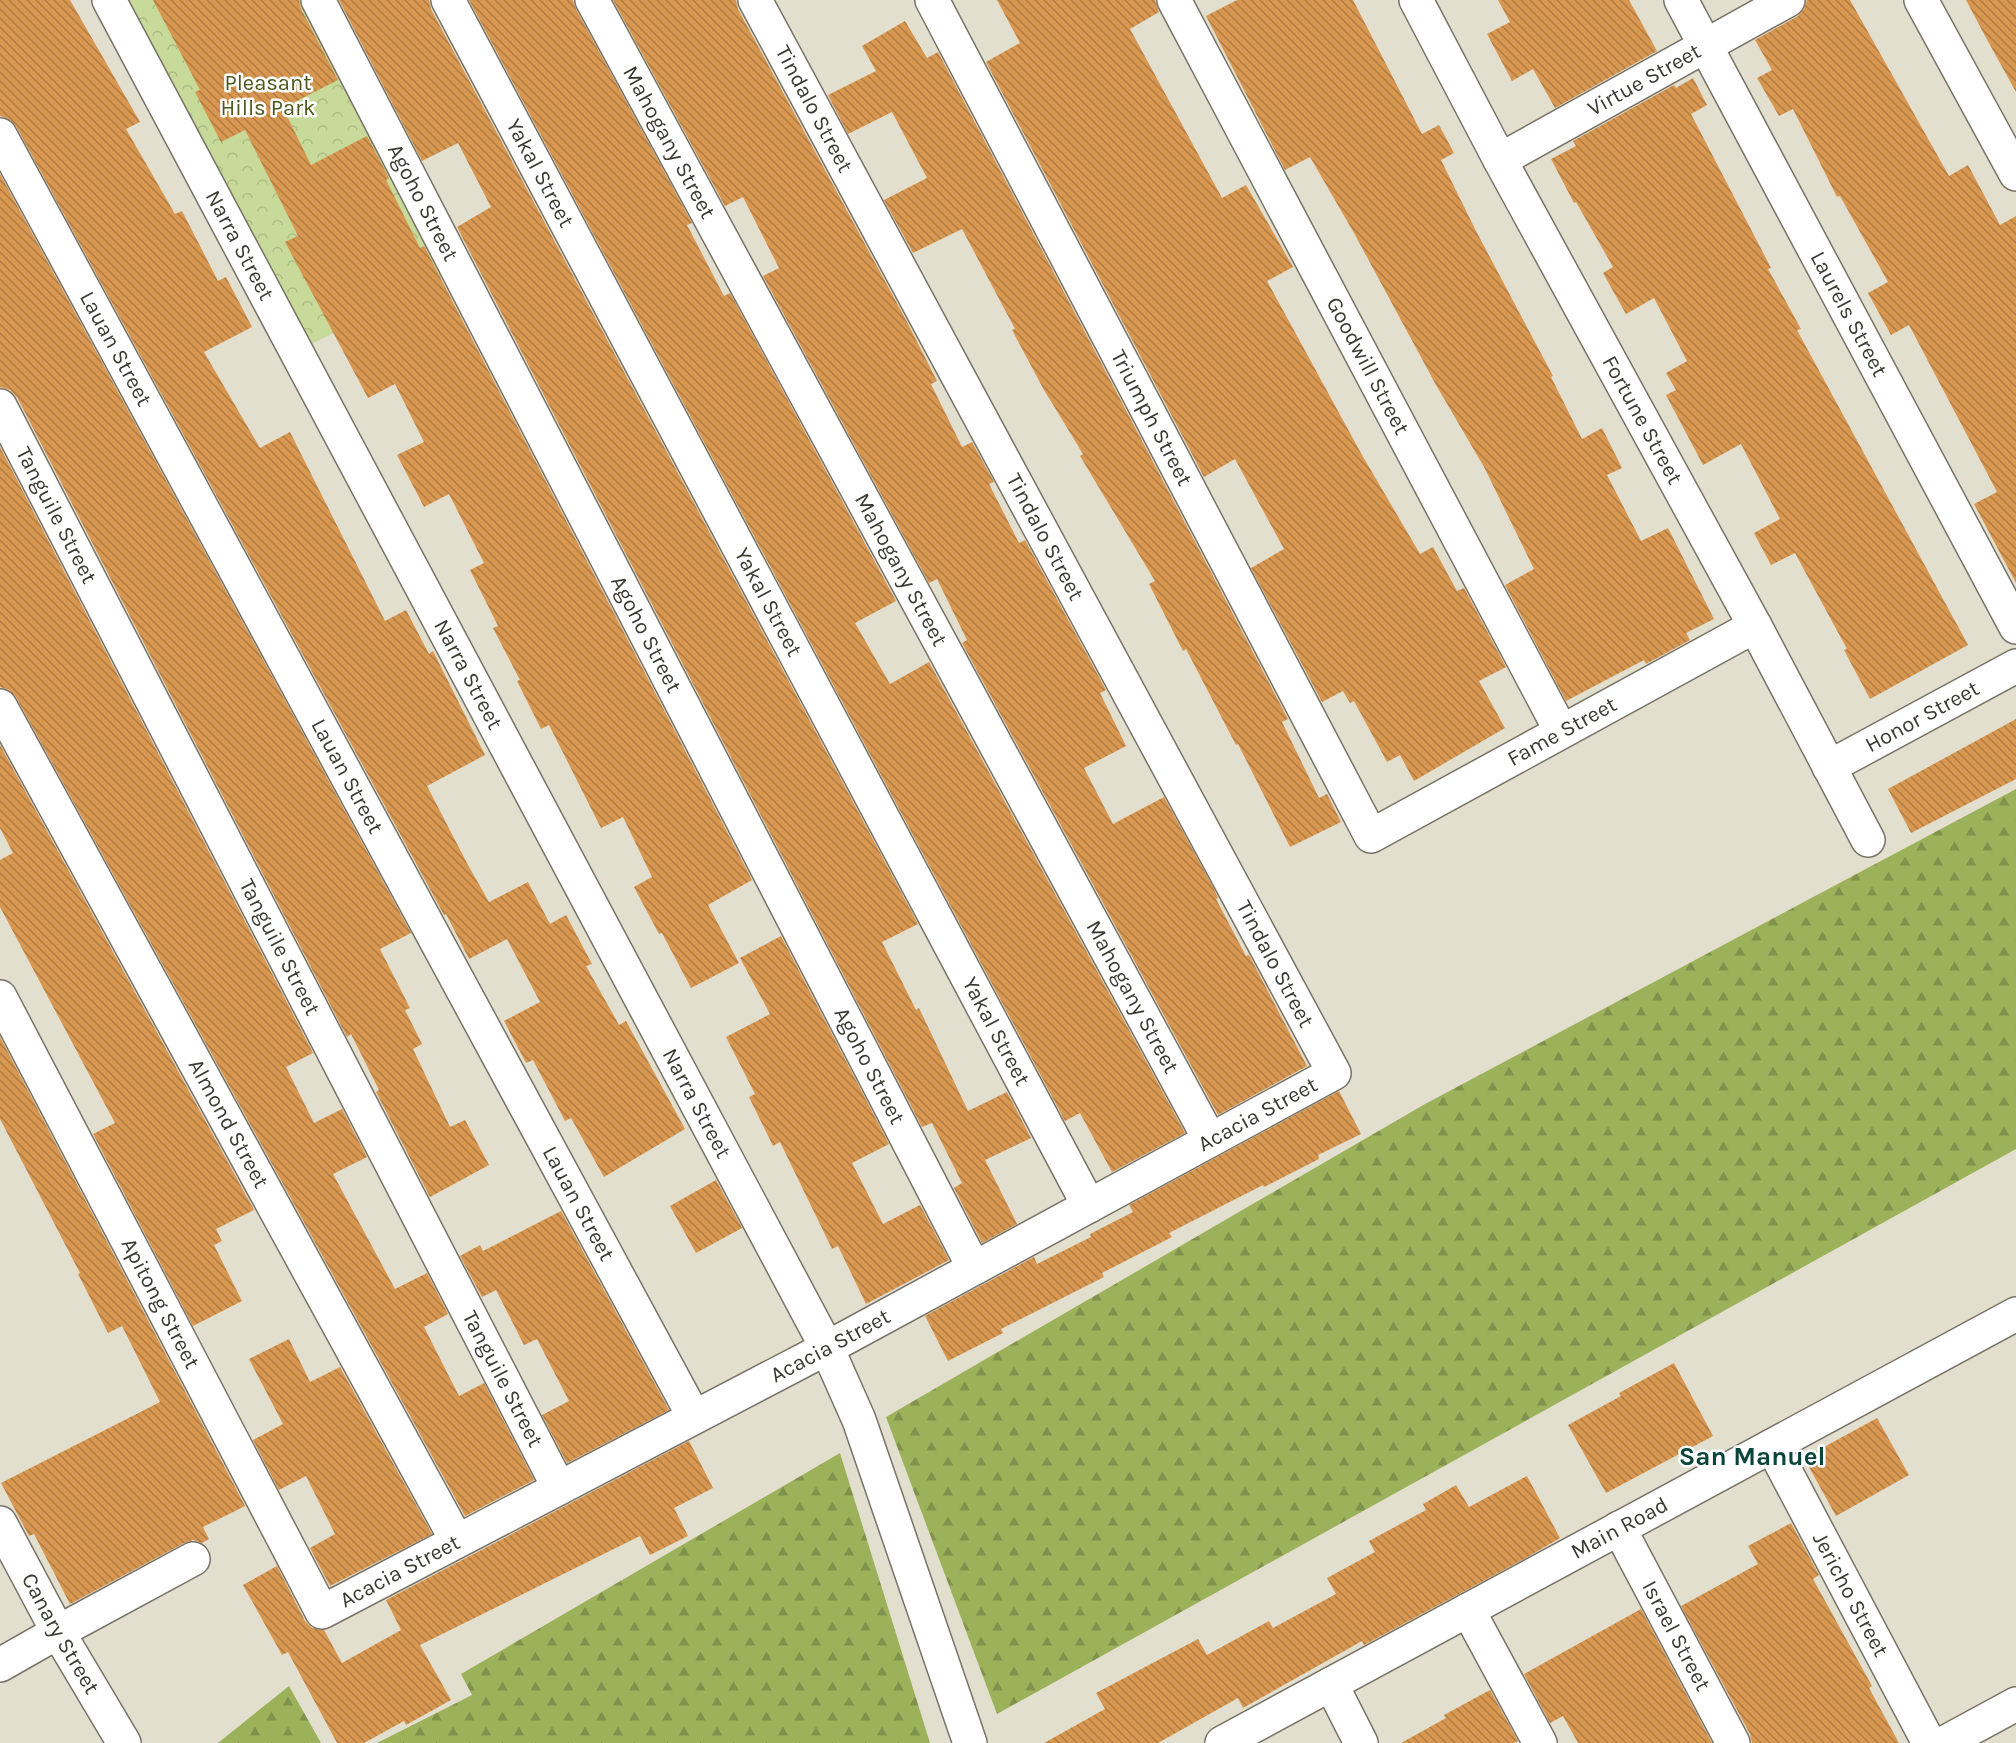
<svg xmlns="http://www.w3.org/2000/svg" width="2016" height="1743" font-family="Karla,sans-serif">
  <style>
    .forest { fill: url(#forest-firs) }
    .park { fill: url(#park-crowns) }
    .building { fill: url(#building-back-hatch) }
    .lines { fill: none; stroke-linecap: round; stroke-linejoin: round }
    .minor-casing { stroke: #787366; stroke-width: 36 }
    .minor { stroke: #fff; stroke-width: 33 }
    .labels { text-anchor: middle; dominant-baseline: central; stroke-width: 5; stroke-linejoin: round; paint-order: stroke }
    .street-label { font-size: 22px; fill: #3a3932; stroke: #fff }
    .park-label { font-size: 22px; fill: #4b591a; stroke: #fff }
    .quarter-label { font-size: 26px; font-weight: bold; fill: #0a453b; stroke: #fff }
  </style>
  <defs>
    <pattern id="forest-firs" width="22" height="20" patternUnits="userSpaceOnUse" patternTransform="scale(1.5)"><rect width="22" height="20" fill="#9cb25a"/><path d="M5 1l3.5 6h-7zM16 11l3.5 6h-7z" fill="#80924b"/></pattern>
    <pattern id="park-crowns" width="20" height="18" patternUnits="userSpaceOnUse" patternTransform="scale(1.5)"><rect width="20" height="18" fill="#c7da99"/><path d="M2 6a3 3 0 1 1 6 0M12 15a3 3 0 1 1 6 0" fill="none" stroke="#acbc84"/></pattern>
    <pattern id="building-back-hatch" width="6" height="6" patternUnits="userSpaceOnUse" patternTransform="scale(1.5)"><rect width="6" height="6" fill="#d89750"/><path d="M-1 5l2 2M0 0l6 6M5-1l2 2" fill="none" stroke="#b07c43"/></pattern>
  </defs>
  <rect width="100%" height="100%" fill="#e3dfcf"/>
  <g class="forest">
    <polygon points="2016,789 2016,1149 997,1714 886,1417 1425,1104"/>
    <polygon points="840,1453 930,1743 377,1743 472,1695 461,1674"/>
    <polygon points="289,1686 321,1743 218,1743"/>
  </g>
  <polygon class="park" points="113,0 318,0 460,268 306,347"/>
  <g class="building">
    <polygon points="0,0 70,0 140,122 126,129 175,214 182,211 218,281 226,277 252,327 204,352 260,448 290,432 385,621 406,610 429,654 433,651 485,755 427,786 468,865 489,902 528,882 550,924 566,915 592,964 586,966 619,1025 626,1021 685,1129 604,1177 571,1118 565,1121 533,1060 526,1063 504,1021 540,1002 507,939 469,959 446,914 444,915 16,126 9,119 0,116"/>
    <polygon points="153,0 299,0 301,9 338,80 283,108 311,165 367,136 389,178 386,180 420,248 424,246 752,880 708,905 739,963 691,988 662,933 659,934 634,887 652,877 623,817 601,828 549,725 541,729 517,681 520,680 493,628 498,626 470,570 484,563 449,494 424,507 397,455 424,442 395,384 368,398 285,242 298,236 245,130 221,142 195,92 200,90"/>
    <polygon points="339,0 429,0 431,9 918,924 882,942 916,1010 919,1008 968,1111 1007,1092 1031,1138 985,1160 1017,1224 982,1243 954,1188 962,1183 932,1123 922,1127 457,227 491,207 458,143 422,161"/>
    <polygon points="469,0 573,0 576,9 692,223 687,225 724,296 730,293 896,601 855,623 890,684 929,662 1185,1133 1112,1172 1080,1113 1065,1121"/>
    <polygon points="613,0 736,0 738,9 906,320 937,381 931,384 962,447 972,442 994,482 989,484 1019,543 1025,540 1106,690 1100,693 1126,746 1084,768 1113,824 1164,797 1214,889 1218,898 1216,899 1246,956 1249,955 1307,1066 1218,1115 962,643 967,640 937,579 929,583 763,276 779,268 743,197 725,206"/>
    <polygon points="997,0 1155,0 1159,12 1130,29 1222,198 1246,185 1293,267 1267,281 1362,455 1420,554 1433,547 1457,591 1464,588 1506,667 1479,681 1505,728 1414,781 1400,755 1387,762 1354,701 1350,703 1343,691 1322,702 1251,568 1284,549 1235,459 1204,477 986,62 1020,43"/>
    <polygon points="1237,0 1353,0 1422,134 1439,125 1454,153 1441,160 1476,231 1553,376 1551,377 1582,439 1602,428 1622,468 1607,475 1641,541 1668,528 1714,619 1686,633 1690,640 1646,664 1644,660 1566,701 1505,585 1534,569 1484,467 1436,385 1354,233 1310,157 1285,170 1206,16"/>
    <polygon points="1498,0 1629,0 1657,51 1555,108 1533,69 1512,81 1487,34 1510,22"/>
    <polygon points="1807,0 1850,0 1949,176 1968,165 2000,225 2016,216 2016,583 1974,504 1997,492 1909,325 1891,335 1868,293 1888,282 1840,196 1837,197 1793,109 1779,116 1757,78 1772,70 1755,40 1798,16 1804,9"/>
    <polygon points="1966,0 2016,0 2016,92 1985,36"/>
    <polygon points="905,21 927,58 938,52 1288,719 1282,722 1319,798 1327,794 1341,822 1290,847 1238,744 1236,745 1186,649 1183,651 1149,584 1155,581 1080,456 1083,454 1044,390 1012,330 1015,329 962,229 913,253 884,200 927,178 892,112 848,134 828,95 876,71 862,46"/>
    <polygon points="1693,78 1707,105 1691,114 1771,268 1768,269 1801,329 1797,330 1968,645 1870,699 1844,650 1847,649 1795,553 1771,565 1754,533 1780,519 1741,444 1703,465 1666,395 1676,390 1666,373 1687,361 1654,298 1626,314 1603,273 1613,267 1576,202 1574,203 1551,159 1576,146 1573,141 1674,85 1676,88"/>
    <polygon points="0,174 411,933 380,949 410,1008 405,1010 422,1044 413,1049 450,1127 465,1120 489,1165 430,1197 376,1092 379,1090 351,1034 347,1037 17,397 10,390 0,387"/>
    <polygon points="0,447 313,1053 286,1067 314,1123 342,1109 367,1157 333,1174 395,1289 427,1273 448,1314 424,1327 459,1396 484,1383 534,1480 465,1516 16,697 9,690 0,687"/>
    <polygon points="2016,719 2016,779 1911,833 1888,789"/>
    <polygon points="0,745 254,1210 216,1229 222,1241 214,1245 242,1301 193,1326 93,1134 115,1123 0,907 0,860 13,853 0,828"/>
    <polygon points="781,936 889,1144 852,1163 883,1224 920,1205 949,1260 866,1304 838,1246 832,1249 780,1142 773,1146 749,1097 755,1094 726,1037 770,1014 740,958"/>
    <polygon points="0,1037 245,1506 203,1527 209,1539 202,1543 193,1540 184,1543 70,1604 34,1534 29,1536 1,1483 160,1402 122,1326 108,1333 78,1274 80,1273 0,1119"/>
    <polygon points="1339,1091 1361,1134 1318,1155 1319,1159 1264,1187 1263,1185 1169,1233 1172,1237 1102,1273 1104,1277 1001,1329 1003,1333 948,1361 925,1316 1034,1257 1037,1264 1091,1237 1090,1234 1133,1212 1129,1205"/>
    <polygon points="716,1180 742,1228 696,1253 670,1206"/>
    <polygon points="561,1211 669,1410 567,1463 542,1415 569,1401 537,1339 524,1345 496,1290 482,1297 460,1256 480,1245 483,1251"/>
    <polygon points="289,1339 310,1382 340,1367 432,1534 330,1586 310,1548 335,1534 306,1476 279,1490 253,1440 283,1424 249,1359"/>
    <polygon points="1674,1363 1713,1436 1606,1493 1568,1425 1621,1396 1619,1393"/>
    <polygon points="1877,1418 1909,1475 1836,1516 1804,1458"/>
    <polygon points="689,1441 713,1488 674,1508 688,1536 650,1555 640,1536 420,1645 451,1700 406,1725 404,1721 364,1743 337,1743 288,1652 282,1655 243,1585 277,1566 305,1621 312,1628 324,1630 342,1663 401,1630 386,1600"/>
    <polygon points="1527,1476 1560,1538 1524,1559 1364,1645 1362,1641 1243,1708 1238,1698 1158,1743 1044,1743 1105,1709 1096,1693 1198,1639 1207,1655 1269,1621 1273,1628 1336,1594 1327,1578 1375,1552 1369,1541 1426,1510 1423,1504 1456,1485 1469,1507"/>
    <polygon points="1791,1523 1819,1575 1813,1579 1872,1686 1869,1688 1899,1743 1752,1743 1750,1734 1681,1606 1758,1564 1748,1546"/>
    <polygon points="1641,1609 1712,1743 1578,1743 1563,1716 1550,1723 1524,1674"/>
    <polygon points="1490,1690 1518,1741 1514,1743 1401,1743 1446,1718 1444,1715"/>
  </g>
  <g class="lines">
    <defs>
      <g id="minor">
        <path id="s1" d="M109 0 827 1348 859 1420 970 1743"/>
        <path id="s2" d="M318 0 974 1268"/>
        <path id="s3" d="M448 0 1089 1206"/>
        <path id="s4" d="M592 0 1210 1140"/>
        <path id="s5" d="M932 0 1371 836 1755 626"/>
        <path id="s6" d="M1174 0 1561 731"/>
        <path id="s7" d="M1416 0 1500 160 1755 626 1868 840"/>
        <path id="s8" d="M1681 0 2016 627"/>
        <polyline points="1921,0 2016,174"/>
        <path id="s9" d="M0 135 694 1417"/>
        <path id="s10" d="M1500 160 1788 0"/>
        <path id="s11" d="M0 406 559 1488"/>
        <path id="s12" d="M0 706 457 1541"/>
        <path id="s13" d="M1829 767 2016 666"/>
        <path id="s14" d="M0 997 322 1612 827 1348 1334 1073 755 0"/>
        <path id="s15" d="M1772 1446 1929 1743"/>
        <path id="s16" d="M0 1523 58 1632 124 1743"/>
        <path id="s17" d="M1619 1528 1733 1743"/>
        <polyline points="1468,1610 1540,1743"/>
        <polyline points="0,1665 58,1632 193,1559"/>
        <polyline points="1331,1684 1361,1743"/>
        <path id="s18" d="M1222 1743 2016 1314"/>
        <polyline points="1944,1743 2016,1704"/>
      </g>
    </defs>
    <use href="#minor" class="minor-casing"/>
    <use href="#minor" class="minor"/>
  </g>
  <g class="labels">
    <g class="street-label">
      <text stroke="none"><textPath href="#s10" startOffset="165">Virtue Street</textPath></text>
      <text transform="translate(814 109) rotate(62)">Tindalo Street</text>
      <text stroke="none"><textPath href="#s4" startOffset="162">Mahogany Street</textPath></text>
      <text stroke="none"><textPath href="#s3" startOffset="196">Yakal Street</textPath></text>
      <text stroke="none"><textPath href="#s2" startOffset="228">Agoho Street</textPath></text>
      <text stroke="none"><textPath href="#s1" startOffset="278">Narra Street</textPath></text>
      <text stroke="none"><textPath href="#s8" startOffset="356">Laurels Street</textPath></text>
      <text stroke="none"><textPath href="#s9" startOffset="243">Lauan Street</textPath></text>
      <text stroke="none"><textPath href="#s6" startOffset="414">Goodwill Street</textPath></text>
      <text stroke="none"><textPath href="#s5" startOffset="472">Triumph Street</textPath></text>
      <text stroke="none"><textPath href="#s7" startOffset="477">Fortune Street</textPath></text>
      <text stroke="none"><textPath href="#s11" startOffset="123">Tanguile Street</textPath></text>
      <text transform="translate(1045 537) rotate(62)">Tindalo Street</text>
      <text stroke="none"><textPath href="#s4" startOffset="648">Mahogany Street</textPath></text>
      <text stroke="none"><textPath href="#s3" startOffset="682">Yakal Street</textPath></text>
      <text stroke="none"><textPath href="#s2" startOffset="714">Agoho Street</textPath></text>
      <text stroke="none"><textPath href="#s1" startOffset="764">Narra Street</textPath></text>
      <text stroke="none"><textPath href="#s13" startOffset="106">Honor Street</textPath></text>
      <text stroke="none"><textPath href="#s5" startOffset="1162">Fame Street</textPath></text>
      <text stroke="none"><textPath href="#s9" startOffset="729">Lauan Street</textPath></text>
      <text stroke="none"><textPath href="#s11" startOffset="609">Tanguile Street</textPath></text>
      <text transform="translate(1275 964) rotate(62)">Tindalo Street</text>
      <text stroke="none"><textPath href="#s4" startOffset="1134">Mahogany Street</textPath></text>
      <text stroke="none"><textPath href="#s3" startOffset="1168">Yakal Street</textPath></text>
      <text stroke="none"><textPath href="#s2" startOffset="1200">Agoho Street</textPath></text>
      <text stroke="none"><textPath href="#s1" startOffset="1250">Narra Street</textPath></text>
      <text stroke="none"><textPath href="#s14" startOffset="1754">Acacia Street</textPath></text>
      <text stroke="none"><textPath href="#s12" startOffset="476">Almond Street</textPath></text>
      <text stroke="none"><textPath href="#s9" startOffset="1215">Lauan Street</textPath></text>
      <text stroke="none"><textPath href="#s14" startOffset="346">Apitong Street</textPath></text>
      <text stroke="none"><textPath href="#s14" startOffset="1268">Acacia Street</textPath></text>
      <text stroke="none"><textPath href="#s11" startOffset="1095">Tanguile Street</textPath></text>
      <text stroke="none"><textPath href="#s18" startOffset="452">Main Road</textPath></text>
      <text stroke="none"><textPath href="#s14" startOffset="782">Acacia Street</textPath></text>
      <text stroke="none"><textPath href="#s15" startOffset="168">Jericho Street</textPath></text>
      <text stroke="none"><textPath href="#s16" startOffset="126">Canary Street</textPath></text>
      <text stroke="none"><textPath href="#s17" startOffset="122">Israel Street</textPath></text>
    </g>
    <g class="park-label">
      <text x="268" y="83">Pleasant<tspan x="268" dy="25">Hills Park</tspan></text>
    </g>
    <g class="quarter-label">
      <text x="1752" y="1456">San Manuel</text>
    </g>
  </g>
</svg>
